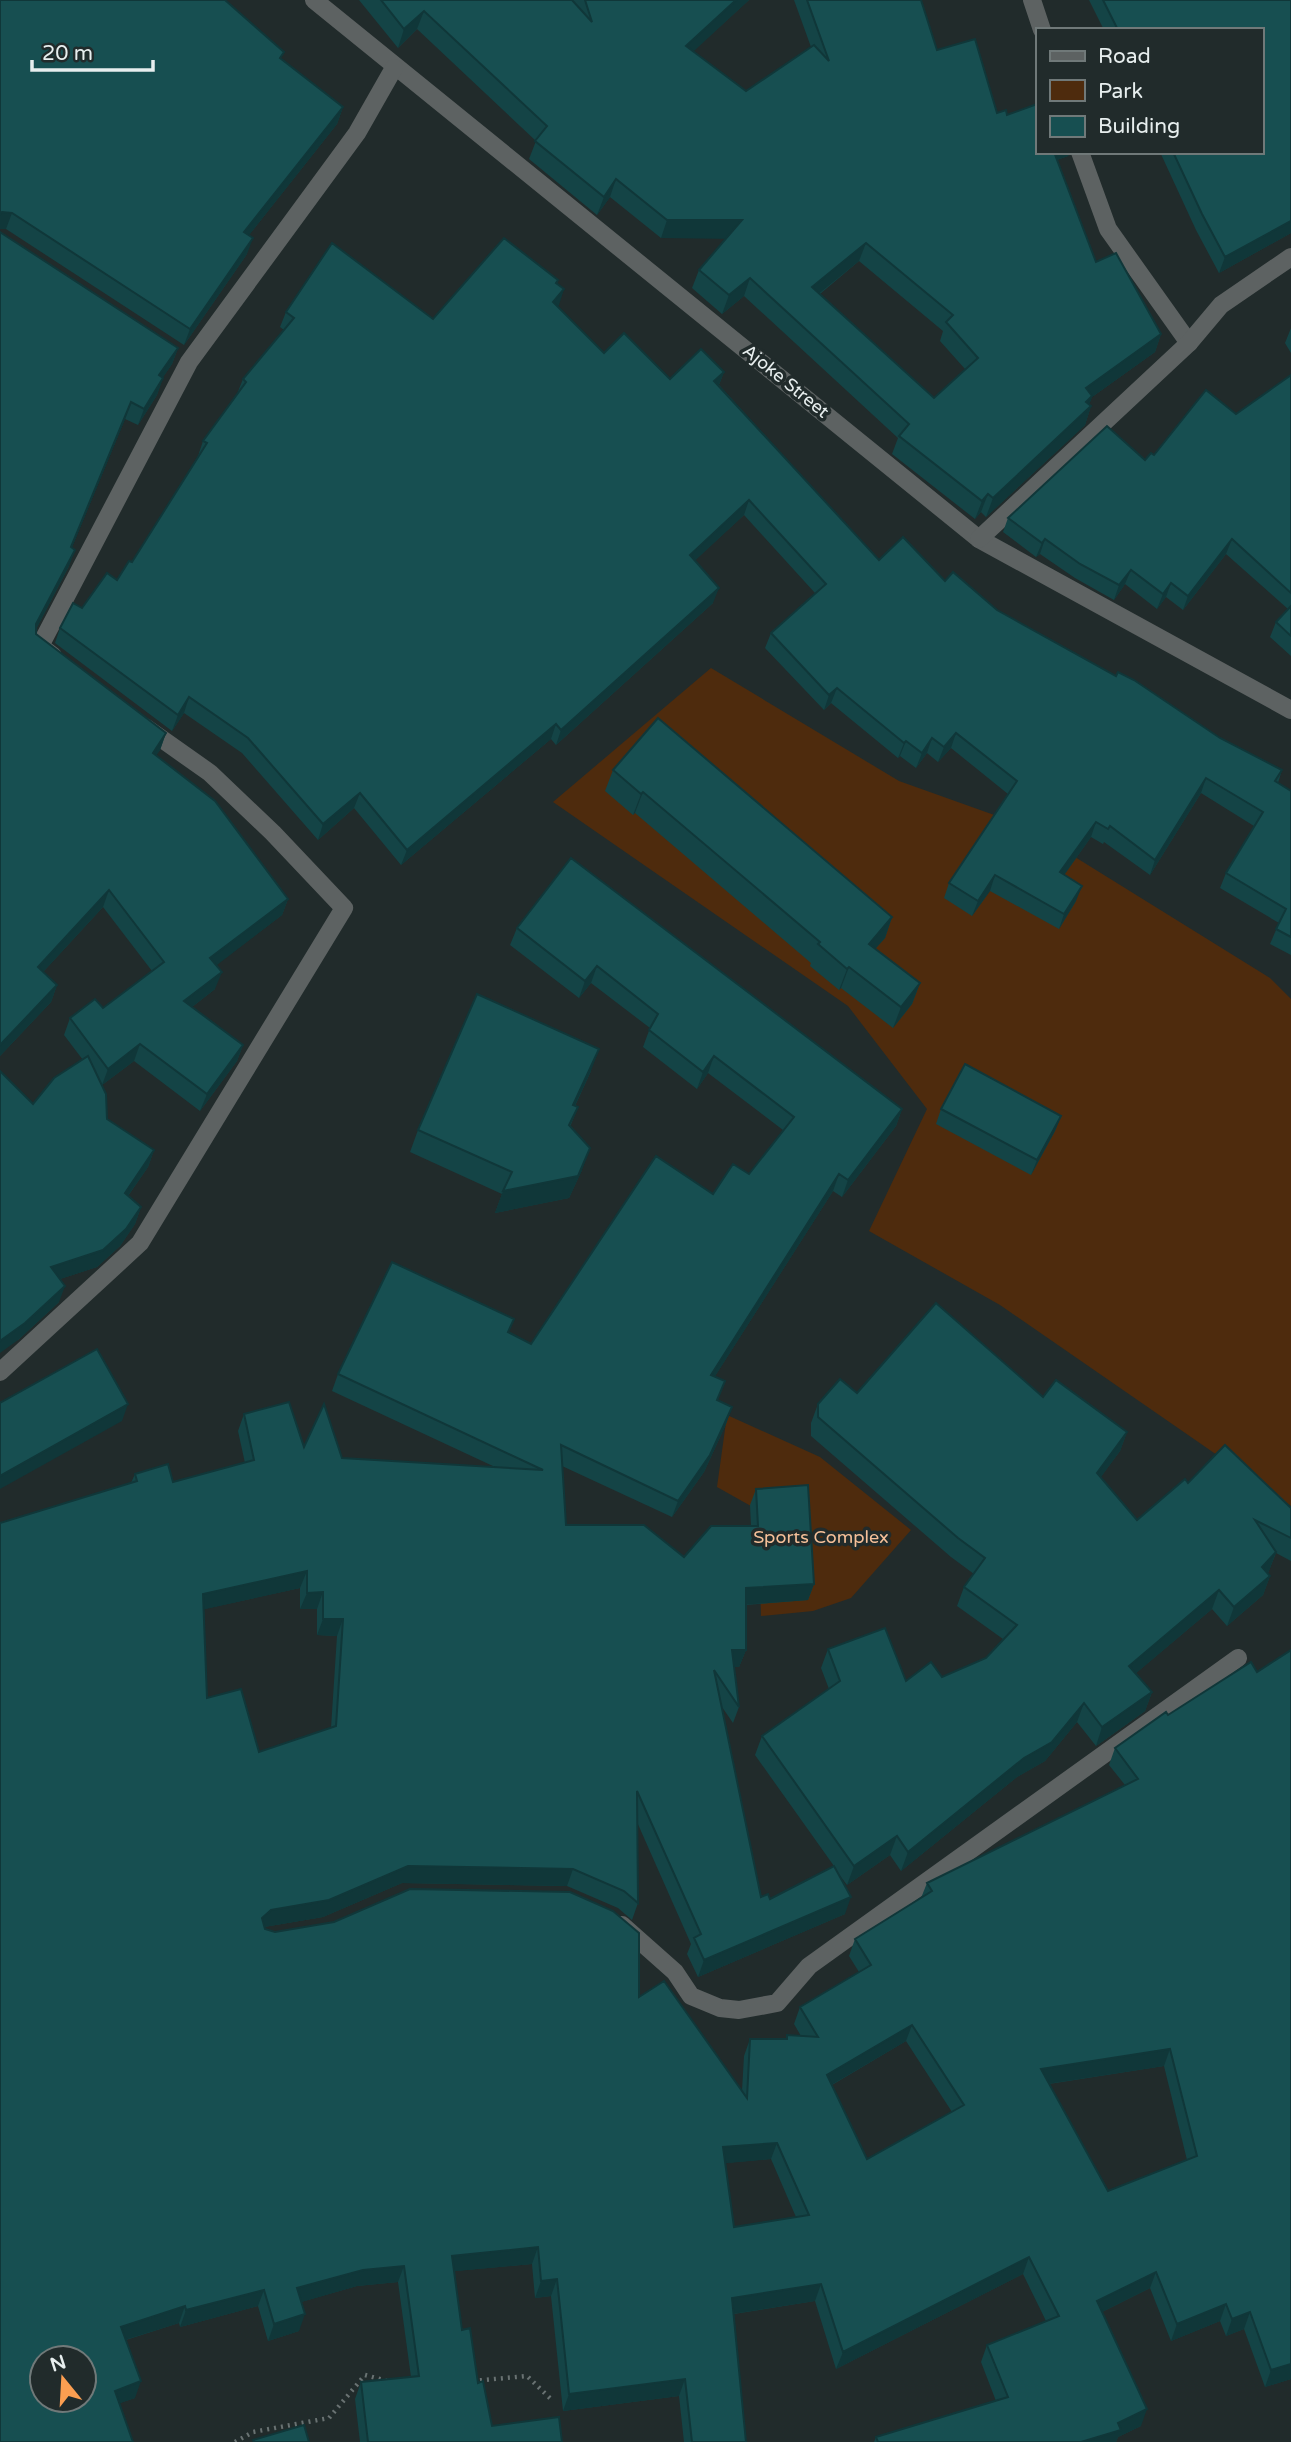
<svg xmlns="http://www.w3.org/2000/svg" width="1291" height="2442" font-family="'Varela Round',sans-serif">
  <style>
    .green { fill: #4e2b0d }
    .lines { fill: none; stroke-linecap: round; stroke-linejoin: round }
    .path { stroke: #697272; stroke-width: 4.5; stroke-dasharray: 2 5; stroke-linecap: butt }
    .service { stroke: #5d6262; stroke-width: 18 }
    .minor { stroke: #5d6262; stroke-width: 18 }
    .wall { fill: #144446; fill-rule: evenodd }
    .shaded-wall { fill: #103739 }
    .building { fill: #174f51; stroke: #103739; stroke-width: 2; fill-rule: evenodd }
    .labels { text-anchor: middle; dominant-baseline: central; stroke-width: 7; stroke-linejoin: round; paint-order: stroke }
    .street-label { font-size: 18px; fill: #e7eeee; stroke: #212b2b }
    .park-label { font-size: 18px; fill: #f6c099; stroke: #212b2b }
  </style>
  <rect width="100%" height="100%" fill="#212b2b"/>
  <g class="green">
    <polygon points="711,668 899,781 1025,826 1270,978 1291,999 1291,1506 1000,1305 869,1231 927,1109 848,1006 553,802"/>
    <polygon points="727,1415 820,1457 911,1530 851,1598 813,1611 761,1616 758,1510 717,1487"/>
  </g>
  <g class="lines">
    <g class="path">
      <polyline points="473,2381 527,2376 553,2401"/>
      <polyline points="235,2442 253,2432 329,2418 365,2375 387,2381"/>
    </g>
    <g class="service">
      <polyline points="1032,0 1042,30"/>
      <polyline points="1080,152 1108,229 1189,343"/>
    </g>
    <g class="minor">
      <polyline points="314,0 979,539 1291,710"/>
      <polyline points="979,539 1189,343 1221,305 1291,257"/>
      <polyline points="53,656 40,646 189,362 357,133 394,68"/>
      <polyline points="0,1372 140,1243 344,908 273,833 210,773 145,727"/>
      <polyline points="622,1925 675,1972 691,1996 720,2008 739,2010 777,2003 809,1966 1238,1658"/>
    </g>
  </g>
  <g class="wall">
    <polygon points="0,0 282,59 343,107 337,124 249,235 247,254 184,345 6,229"/>
    <path d="M359 0H749L693 51 746 91 811 47 794 0H921L937 50 997 113 1007 115 1037 152H1070L1068 156 1057 160 1096 262 1161 334 1155 352 1092 397 1089 404 1091 406 1085 425 986 517 981 512 975 519 892 454 898 438 744 296 722 314 692 288 699 270 726 238H661L610 197 597 215 529 159 536 141 417 29 398 48ZM859 261 943 331 940 341 965 369 934 398 820 294Z"/>
    <polygon points="1089,0 1291,0 1291,233 1219,273 1196,230 1160,152 1261,152 1261,30 1104,30"/>
    <polygon points="0,232 178,348 172,364 163,377 157,395 138,425 125,419 72,547 69,566 36,629 36,634 166,733 160,750 156,755 288,899 282,915 216,965 215,989 192,1007 243,1045 237,1061 200,1111 134,1061 102,1085 107,1119 154,1150 148,1167 128,1196 141,1207 135,1224 120,1246 97,1267 60,1279 59,1302 18,1340 33,1104 83,1060 64,1035 70,1018 103,1008 152,971 103,907 43,972 57,985 51,1002 0,1056"/>
    <polygon points="558,280 557,284 564,289 557,307 604,353 670,379 724,372 719,385 879,560 945,581 1220,738 1282,770 1278,783 1291,791 1291,955 1270,944 1279,923 1220,888 1226,873 1254,826 1201,793 1150,875 1104,842 1103,844 1091,837 1064,875 1076,901 1059,929 990,891 972,916 944,898 949,883 1008,794 951,748 938,762 927,753 916,768 900,756 898,758 831,703 824,710 765,648 771,633 815,593 744,515 695,560 713,603 556,745 551,739 401,865 354,808 318,840 242,753 184,713 172,731 55,643 60,628 82,608 117,580 132,562 198,456 203,441 237,394 243,379 284,330 280,327 286,312 433,319"/>
    <polygon points="1291,328 1291,353 1285,343"/>
    <polygon points="1291,375 1291,656 1270,637 1276,622 1288,609 1226,554 1183,610 1166,597 1157,609 1125,584 1114,600 1075,578 1040,554 1036,557 1003,532 1008,518 1145,460 1236,414"/>
    <polygon points="613,770 892,917 885,938 875,949 920,983 912,1004 893,1028 841,988 839,990 810,966 811,963 635,813 633,815 605,791"/>
    <path d="M517 928 902 1109 896 1126 842 1197 833 1191 715 1376 718 1401 732 1407 726 1424 704 1472 672 1517 562 1466 566 1525 684 1557 751 1526 750 1505 756 1489 814 1584 808 1600 746 1605V1650L739 1667H734L739 1707 733 1723 722 1707 761 1897 770 1899 834 1866 755 1755 762 1736 829 1689 821 1668 828 1649 906 1681 942 1677 986 1658 1003 1639 957 1606 964 1587 974 1574 951 1557 811 1436V1423L818 1404 857 1393 1043 1397 1127 1432 1120 1451 1100 1478 1137 1520 1188 1483 1291 1508V1561L1276 1553 1268 1573 1270 1576 1263 1595 1227 1626 1212 1609 1136 1673 1152 1692 1145 1711 1096 1746 1077 1722 1045 1761 1017 1777 901 1871 890 1855 847 1885 838 1873 845 1914 698 1977 687 1954 691 1944 637 1822 638 1903 632 1920 618 1908 567 1886 402 1883 323 1917 264 1927 265 1929 275 1932 639 1997 742 2091 744 2056 750 2039H786L787 2035 801 2036 794 2024 800 2007 859 1972 849 1956 855 1939 921 1898 927 1883 1125 1785 1109 1765 1115 1748 1166 1712 1291 2379 1265 2387 1244 2329 1226 2336 1220 2321 1171 2341 1150 2288 1102 2312 1141 2426 1118 2437 1116 2442H874L876 2437 996 2401 981 2362 987 2345 1046 2321 1023 2274 836 2369 815 2301 734 2314 746 2442H684L679 2396 563 2411 551 2296 535 2298 532 2264 454 2271 462 2330 492 2426 562 2442H360L355 2399 361 2382 411 2377 398 2282 357 2286 301 2302 299 2331 268 2341 258 2306 180 2327 179 2323 126 2340 135 2398 0 2442 131 1483 135 1474 173 1482 245 1463 238 1431 244 1414 304 1447 342 1458 495 1467 332 1391 338 1374 509 1332 531 1344 713 1194 749 1174 783 1130 708 1073 697 1089 643 1047 650 1028 591 983 579 998 510 945ZM300 1588V1609H317V1635L337 1636 331 1728 259 1752 207 1698 204 1609ZM906 2041 952 2112 867 2159 832 2085ZM1164 2066 1187 2160 1108 2191 1049 2084ZM771 2159 796 2217 734 2227 725 2163Z"/>
    <polygon points="591,1071 575,1106 578,1107 570,1127 582,1170 569,1198 495,1213 502,1194 410,1152 418,1130"/>
    <polygon points="941,1109 1061,1116 1055,1131 1031,1175 936,1124"/>
  </g>
  <g class="shaded-wall">
    <polygon points="736,0 749,0 680,64 686,46"/>
    <polygon points="424,11 417,29 398,48 404,29"/>
    <polygon points="343,107 337,124 238,249 244,232"/>
    <polygon points="1049,152 1070,152 1068,156 1045,164"/>
    <polygon points="616,179 610,197 597,215 604,197"/>
    <polygon points="1291,211 1291,233 1219,273 1225,257"/>
    <polygon points="2,212 12,213 6,229 0,229 0,214"/>
    <polygon points="667,220 742,220 735,239 661,238"/>
    <polygon points="253,238 247,254 184,345 190,329"/>
    <polygon points="866,243 859,261 805,305 812,287"/>
    <polygon points="750,278 744,296 722,314 729,295"/>
    <polygon points="564,289 559,305 547,318 553,302"/>
    <polygon points="1161,334 1155,352 1092,397 1087,411 1091,406 1085,425 986,517 993,498 1086,388"/>
    <polygon points="178,348 172,364 153,392 159,375"/>
    <polygon points="724,372 718,387 714,381"/>
    <polygon points="163,378 157,395 138,425 144,409"/>
    <polygon points="131,402 125,419 65,564 71,547"/>
    <polygon points="988,494 981,512 975,519 982,501"/>
    <polygon points="749,500 744,515 685,570 690,555"/>
    <polygon points="1045,539 1040,554 1036,557 1042,543"/>
    <polygon points="1232,539 1226,554 1183,610 1188,596"/>
    <polygon points="75,550 69,566 30,641 36,624"/>
    <polygon points="1131,570 1125,584 1114,600 1119,585"/>
    <polygon points="1171,583 1166,597 1157,609 1163,594"/>
    <polygon points="719,588 713,603 556,745 561,730"/>
    <polygon points="837,688 831,703 824,710 829,695"/>
    <polygon points="189,697 184,713 172,731 178,715"/>
    <polygon points="556,724 551,739 401,865 407,850"/>
    <polygon points="166,733 160,750 147,769 153,753"/>
    <polygon points="956,733 951,748 938,762 944,747"/>
    <polygon points="932,738 927,753 916,768 922,753"/>
    <polygon points="906,741 900,756 898,758 904,743"/>
    <polygon points="1206,778 1201,793 1150,875 1155,860"/>
    <polygon points="643,792 635,813 633,815 641,794"/>
    <polygon points="360,793 354,808 318,840 323,824"/>
    <polygon points="1096,822 1091,837 1055,888 1060,872"/>
    <polygon points="995,875 990,891 972,916 978,901"/>
    <polygon points="1082,886 1076,901 1059,929 1064,914"/>
    <polygon points="109,890 103,907 32,984 38,967"/>
    <polygon points="288,899 282,915 204,975 210,958"/>
    <polygon points="892,917 885,938 861,965 869,944"/>
    <polygon points="597,966 591,983 579,998 585,981"/>
    <polygon points="849,967 841,988 839,990 847,969"/>
    <polygon points="222,972 215,989 178,1018 184,1001"/>
    <polygon points="920,983 912,1004 893,1028 901,1007"/>
    <polygon points="57,985 51,1002 0,1056 0,1045"/>
    <polygon points="140,1044 134,1061 102,1085 108,1069"/>
    <polygon points="243,1045 237,1061 200,1111 207,1094"/>
    <polygon points="599,1049 591,1071 565,1127 573,1105"/>
    <polygon points="714,1056 708,1073 697,1089 703,1072"/>
    <polygon points="902,1109 896,1126 842,1197 848,1180"/>
    <polygon points="1061,1116 1055,1131 1031,1175 1037,1160"/>
    <polygon points="590,1148 582,1170 569,1198 495,1213 503,1191"/>
    <polygon points="154,1150 148,1167 118,1210 125,1193"/>
    <polygon points="839,1174 833,1191 705,1392 711,1375"/>
    <polygon points="141,1207 135,1224 120,1246 97,1267 45,1284 51,1267"/>
    <polygon points="65,1286 59,1302 18,1340 0,1353 0,1341"/>
    <polygon points="128,1404 122,1421 0,1489 0,1476"/>
    <polygon points="732,1407 726,1424 704,1472 672,1517 678,1501"/>
    <polygon points="1127,1432 1120,1451 1090,1492 1097,1473"/>
    <polygon points="1276,1552 1269,1571 1255,1586 1262,1567"/>
    <polygon points="307,1571 300,1588 197,1611 203,1594"/>
    <polygon points="1270,1576 1263,1595 1227,1626 1234,1607"/>
    <polygon points="814,1584 808,1600 740,1605 746,1588"/>
    <polygon points="1219,1590 1212,1609 1122,1685 1129,1666"/>
    <polygon points="323,1592 317,1609 300,1609 307,1593"/>
    <polygon points="323,1619 343,1619 337,1636 317,1635"/>
    <polygon points="732,1650 746,1650 739,1667 726,1667"/>
    <polygon points="1152,1692 1145,1711 1096,1746 1102,1727"/>
    <polygon points="1084,1703 1077,1722 1045,1761 1017,1777 901,1871 908,1852"/>
    <polygon points="897,1836 890,1855 847,1885 854,1866"/>
    <polygon points="408,1866 573,1869 567,1886 402,1883 323,1917 264,1927 262,1918 271,1910"/>
    <polygon points="851,1897 845,1914 698,1977 704,1960"/>
    <polygon points="912,2025 906,2041 821,2091 827,2075"/>
    <polygon points="1170,2049 1164,2066 1034,2086 1041,2069"/>
    <polygon points="777,2143 771,2159 717,2164 723,2147"/>
    <polygon points="538,2247 532,2264 446,2272 452,2256"/>
    <polygon points="1029,2257 1023,2274 836,2369 843,2352"/>
    <polygon points="404,2266 398,2282 357,2286 291,2305 297,2288 363,2270"/>
    <polygon points="1156,2272 1150,2288 1090,2318 1097,2301"/>
    <polygon points="557,2279 551,2296 535,2298 541,2281"/>
    <polygon points="821,2284 815,2301 726,2315 732,2298"/>
    <polygon points="264,2290 258,2306 180,2327 186,2310"/>
    <polygon points="1226,2304 1220,2321 1171,2341 1177,2324"/>
    <polygon points="185,2306 179,2323 115,2343 121,2327"/>
    <polygon points="1250,2312 1244,2329 1226,2336 1232,2319"/>
    <polygon points="305,2314 299,2331 268,2341 274,2324"/>
    <polygon points="1291,2364 1291,2379 1265,2387 1271,2370"/>
    <polygon points="685,2379 679,2396 563,2411 569,2394"/>
    <polygon points="141,2381 135,2398 109,2407 115,2391"/>
    <polygon points="1147,2409 1141,2426 1118,2437 1116,2442 1081,2442"/>
  </g>
  <g class="building">
    <polygon points="0,0 225,0 284,52 280,58 343,107 244,232 253,238 190,329 12,213 2,212 0,214"/>
    <path d="M381 0H572L592 22 585 0H736L686 46 746 91 814 45 829 61 807 0H921L937 50 975 39 997 113 1006 110 1007 115 1037 104V152H1054L1096 262 1116 253 1161 334 1086 388 1092 396 1086 402 1091 406 993 498 988 494 982 501 899 436 909 424 750 278 729 295 699 270 742 220H667L616 179 604 197 535 141 547 126 424 11 404 29ZM866 243 953 315 946 322 978 358 934 398 812 287Z"/>
    <polygon points="1103,0 1291,0 1291,221 1225,257 1202,214 1173,152 1261,152 1261,30 1118,30"/>
    <polygon points="0,232 178,348 159,375 163,378 144,409 131,402 71,547 75,550 36,624 36,634 166,733 153,753 215,801 288,899 210,958 222,972 184,1001 243,1045 207,1094 140,1044 108,1069 70,1018 95,999 103,1008 164,962 109,890 38,967 57,985 0,1045"/>
    <polygon points="504,238 558,280 556,283 564,289 553,302 604,353 624,333 670,379 701,349 724,372 714,381 879,560 903,537 945,581 953,572 997,610 1116,676 1118,672 1134,680 1220,738 1282,770 1275,781 1291,791 1291,937 1276,929 1286,909 1226,873 1263,812 1206,778 1155,860 1110,826 1108,829 1096,822 1060,872 1082,886 1064,914 995,875 978,901 949,883 1017,781 956,733 944,747 932,738 922,753 906,741 904,743 837,688 829,695 771,633 826,584 749,500 690,555 719,588 561,730 556,724 407,850 360,793 323,824 248,738 189,697 178,715 60,628 73,603 82,608 107,573 117,580 129,561 132,562 207,443 203,441 246,382 243,379 294,318 286,312 332,243 433,319"/>
    <polygon points="1291,375 1291,593 1232,539 1188,596 1171,583 1163,594 1131,570 1119,585 1080,564 1045,539 1042,543 1008,518 1107,426 1145,460 1151,453 1154,455 1206,390 1236,414"/>
    <polygon points="1291,606 1291,636 1276,622"/>
    <polygon points="658,718 892,917 869,944 920,983 901,1007 849,967 847,969 818,944 820,942 643,792 641,794 613,770"/>
    <path d="M571 858 902 1109 848 1180 839 1174 711 1375 725 1381 717 1400 732 1407 710 1455 678 1501 561 1445 566 1525H644L684 1557 711 1526H758L756 1489 808 1485 814 1584 746 1588V1650H732L739 1707 714 1670 761 1897 768 1894 770 1899 834 1866 851 1897 704 1960 694 1938 701 1934 637 1791 638 1903 624 1891 573 1869 408 1866 329 1900 271 1910 262 1918 265 1929 275 1932 334 1922 410 1889 570 1892 613 1911 639 1933V1997L664 1981 747 2098 750 2039H787V2035L818 2037 800 2007 871 1965 855 1939 932 1891 927 1883 1138 1779 1115 1748 1166 1712 1168 1715 1251 1662 1257 1672 1291 1650V2364L1271 2370 1250 2312 1232 2319 1226 2304 1177 2324 1156 2272 1097 2301 1147 2409 1118 2423 1121 2430 1081 2442H878L876 2437 1008 2397 987 2345 1059 2316 1029 2257 843 2352 821 2284 732 2298 746 2442H692L685 2379 569 2394 557 2279 541 2281 538 2247 452 2256 462 2330 470 2328 478 2383 483 2381 492 2426 559 2417 562 2442H368L361 2382 419 2376 404 2266 363 2270 297 2288 305 2314 274 2324 264 2290 186 2310 185 2306 121 2327 141 2381 115 2391 133 2442H0V1523L137 1481 135 1474 168 1464 173 1482 254 1460 244 1414 289 1402 304 1447 324 1404 342 1458 543 1470 338 1374 392 1262 514 1319 508 1332 531 1344 656 1156 713 1194 733 1164 749 1174 794 1117 714 1056 703 1072 649 1030 658 1014 597 966 585 981 517 928ZM307 1571V1593L323 1592V1619H343L336 1726 259 1752 241 1689 207 1698 203 1594ZM912 2025 964 2105 867 2159 827 2075ZM1170 2049 1197 2156 1108 2191 1041 2069ZM777 2143 809 2215 734 2227 723 2147ZM42 2358H84V2400H42Z"/>
    <polygon points="477,994 599,1049 573,1105 578,1107 569,1125 590,1148 578,1176 503,1191 512,1172 418,1130"/>
    <polygon points="88,1056 106,1094 107,1119 154,1150 125,1193 141,1207 126,1229 103,1250 51,1267 65,1286 25,1323 0,1341 0,1071 33,1104 54,1078"/>
    <polygon points="965,1064 1061,1116 1037,1160 941,1109"/>
    <polygon points="936,1303 1043,1397 1056,1380 1127,1432 1097,1473 1137,1520 1185,1479 1188,1483 1225,1445 1291,1508 1291,1538 1255,1520 1276,1552 1262,1567 1270,1576 1234,1607 1219,1590 1129,1666 1152,1692 1102,1727 1084,1703 1052,1742 1024,1758 908,1852 897,1836 854,1866 762,1736 840,1681 828,1649 885,1628 906,1681 931,1662 942,1677 986,1658 1017,1625 964,1587 985,1558 958,1538 818,1417 818,1404 840,1379 857,1393"/>
    <polygon points="97,1349 128,1404 0,1476 0,1403"/>
    <polygon points="304,2425 309,2442 254,2442 253,2440"/>
  </g>
  <g class="labels">
    <g class="street-label">
      <text transform="translate(786 381) rotate(39)">Ajoke Street</text>
    </g>
    <g class="park-label">
      <text x="821" y="1537">Sports Complex</text>
    </g>
  </g>
  <rect x="1036" y="28" width="228" height="126" fill="#212b2b" stroke="#707979" stroke-width="2"/>
  <rect x="1050" y="51" width="35" height="10" fill="#5d6262" stroke="#707979" stroke-width="2"/>
  <text x="1098" y="63" font-size="21" fill="#e7eeee">Road</text>
  <rect x="1050" y="80" width="35" height="21" fill="#4e2b0d" stroke="#707979" stroke-width="2"/>
  <text x="1098" y="98" font-size="21" fill="#e7eeee">Park</text>
  <rect x="1050" y="116" width="35" height="21" fill="#174f51" stroke="#707979" stroke-width="2"/>
  <text x="1098" y="133" font-size="21" fill="#e7eeee">Building</text>
  <g transform="translate(63 2379) rotate(342)"><circle r="33" fill="#212b2b" stroke="#707979" stroke-width="2"/>
  <path d="M0-5L12 26L0 18L-12 26Z" fill="#fb9e51"/>
  <text y="-10" font-size="19" font-weight="bold" text-anchor="middle" fill="#e7eeee">N</text>
  </g>
  <path d="M32 60v10h121v-10" fill="none" stroke="#e7eeee" stroke-width="3.5"/>
  <text x="42" y="60" font-size="21" fill="#e7eeee" stroke="#212b2b" stroke-width="5" paint-order="stroke">20 m</text>
</svg>
